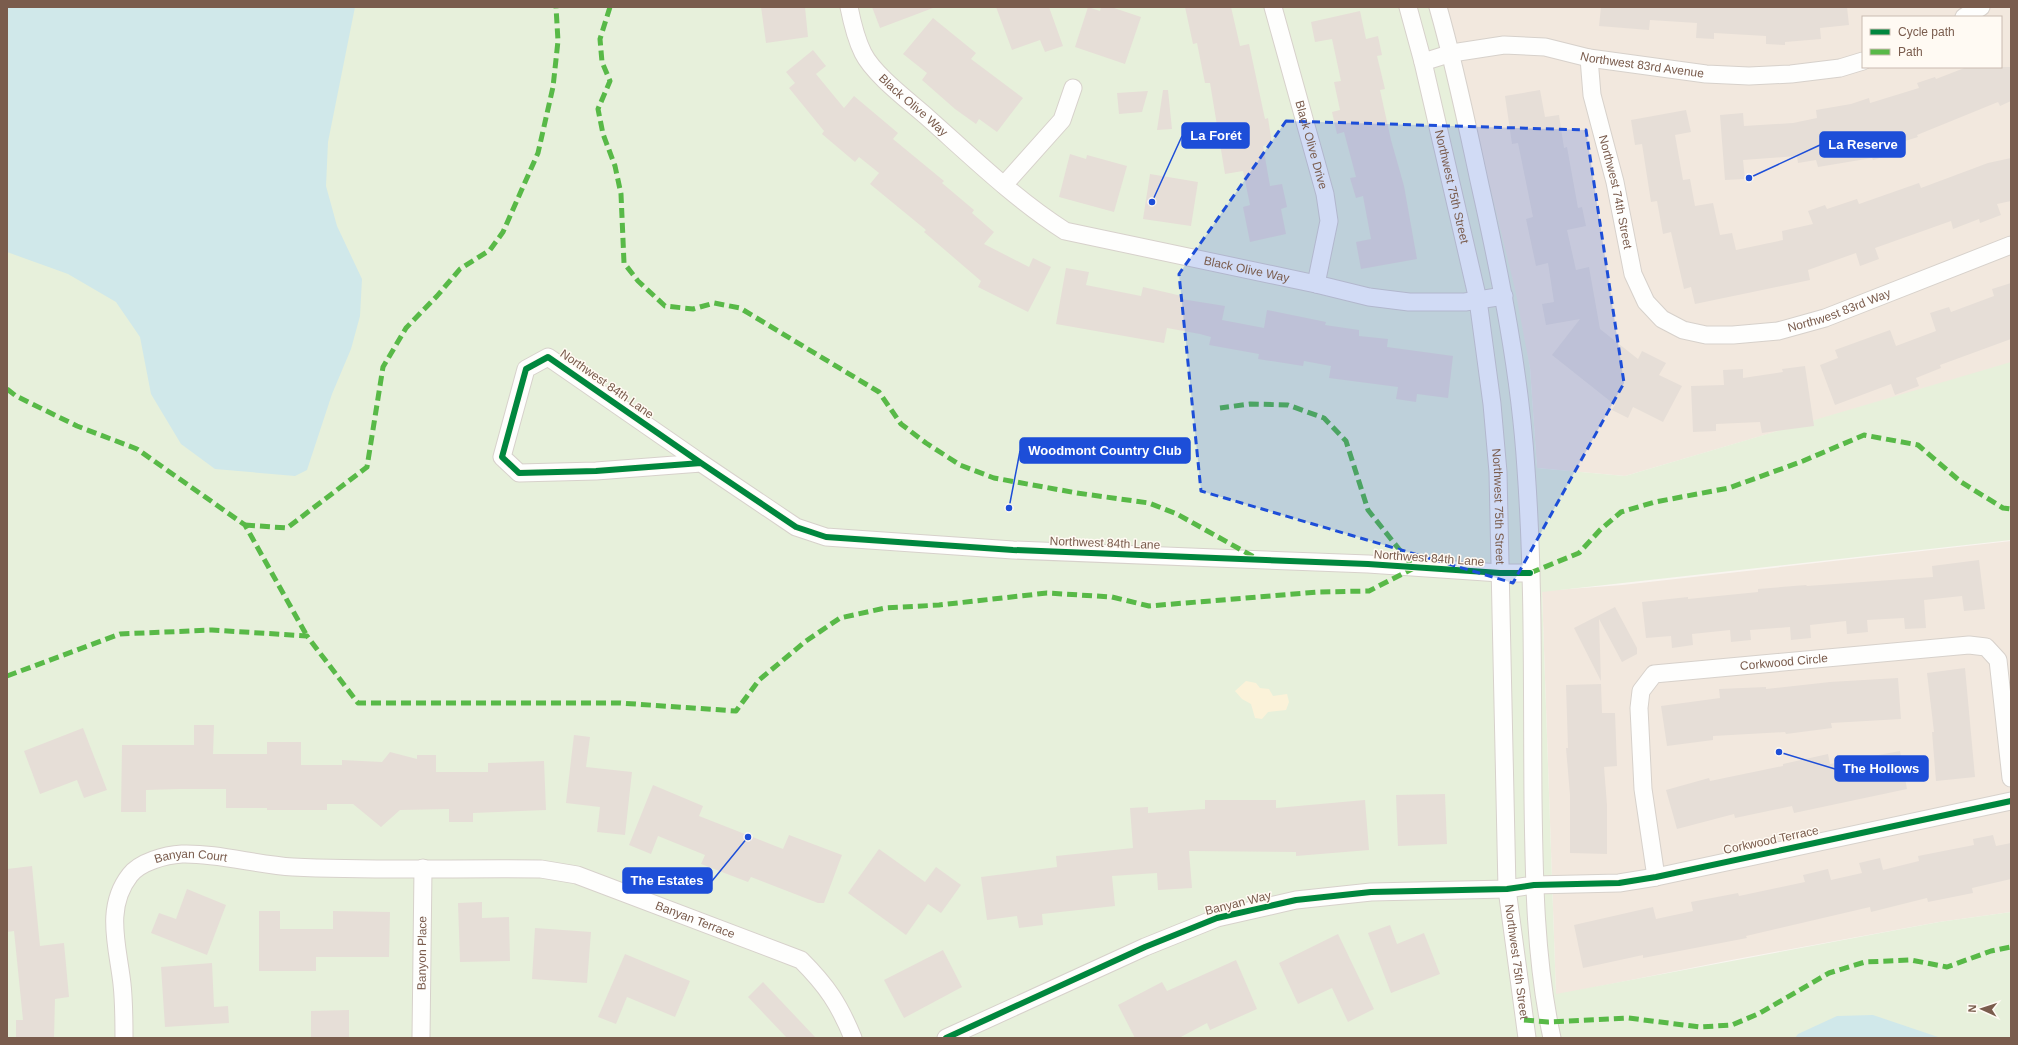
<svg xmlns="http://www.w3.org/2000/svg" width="2018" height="1045" font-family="Helvetica,sans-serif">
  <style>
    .residential { fill: #f2e8de; fill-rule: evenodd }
    .green { fill: #e7f0db }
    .sand { fill: #fbf2d9 }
    .water { fill: #d0e8ea }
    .building { fill: #e6ded7 }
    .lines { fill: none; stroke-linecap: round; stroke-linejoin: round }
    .minor-casing { stroke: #d7d1cb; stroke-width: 19 }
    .minor { stroke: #fefefd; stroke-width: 17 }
    .quiet { stroke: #58b947; stroke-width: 5; stroke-dasharray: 10 5; stroke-linecap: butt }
    .cycleway-casing { stroke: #fffaf3; stroke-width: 8 }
    .cycleway { stroke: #00873e; stroke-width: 6 }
    .marked { fill: #1d4ed8; fill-opacity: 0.2; stroke: #1d4ed8; stroke-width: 3; stroke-dasharray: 8 5; stroke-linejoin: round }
    .labels { text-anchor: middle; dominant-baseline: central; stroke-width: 3; stroke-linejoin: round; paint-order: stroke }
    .street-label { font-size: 12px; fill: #7a5c4d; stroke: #fffaf3 }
    .leader { fill: none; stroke: #1d4ed8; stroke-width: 1.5 }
    .callout-dot { fill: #1d4ed8; stroke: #fffaf3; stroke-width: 1.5 }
    .callout { fill: #1d4ed8; stroke: #1d4ed8; stroke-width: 1.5 }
    .callout-label { font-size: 13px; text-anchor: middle; font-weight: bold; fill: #fff }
  </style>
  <rect width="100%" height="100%" fill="#f9f5f0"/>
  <g class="residential">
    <path d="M1446 7H2011V363L1625 476 1537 468 1530 368ZM1863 17H2001V67H1863Z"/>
    <polygon points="2011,541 2011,912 1939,922 1726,961 1556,995 1542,591 1622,585"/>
  </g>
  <polygon class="green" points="7,7 1446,7 1515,289 1530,368 1537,468 1625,476 2011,362 2011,540 1542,592 1556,994 1939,922 2011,912 2011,1038 7,1038"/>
  <polygon class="sand" points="1246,681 1256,683 1260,688 1269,689 1273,696 1287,694 1289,702 1286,710 1268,712 1262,719 1255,718 1251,704 1242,699 1235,691"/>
  <g class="water">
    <polygon points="7,7 355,7 328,142 326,186 337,226 362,279 360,316 351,349 332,394 307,470 295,476 215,469 181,444 151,394 140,337 116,302 68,274 7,252"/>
    <polygon points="1873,1015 1941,1038 1795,1038 1798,1034 1837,1016"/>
  </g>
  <g class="building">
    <polygon points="761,7 805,7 808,37 766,43"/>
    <polygon points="872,7 932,7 933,8 880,28"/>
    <polygon points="996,7 1049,7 1063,46 1045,52 1040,40 1012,50"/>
    <polygon points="1088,7 1100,11 1101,7 1111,7 1141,17 1125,64 1075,47"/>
    <polygon points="1185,7 1231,7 1240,46 1249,44 1265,119 1268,118 1272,144 1263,146 1270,186 1282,184 1287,207 1281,209 1286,234 1250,242 1243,207 1250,205 1243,171 1225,174 1210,83 1205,83 1197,43 1193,44"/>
    <polygon points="1601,7 1847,7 1849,25 1820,28 1821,39 1785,42 1785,45 1766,44 1766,36 1714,33 1714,39 1696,38 1697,23 1650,20 1649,30 1599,26"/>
    <polygon points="1360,11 1366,39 1378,36 1382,55 1377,56 1385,89 1380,90 1391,140 1404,186 1417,259 1361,269 1356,242 1371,239 1363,196 1356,198 1350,178 1356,177 1344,132 1337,134 1332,112 1340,110 1334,82 1341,81 1332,39 1315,42 1311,22"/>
    <polygon points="933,18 976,53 971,59 1023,98 997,132 979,119 976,124 955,109 922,80 927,73 903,54"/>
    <polygon points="813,50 826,66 816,74 844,108 854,96 898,133 893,139 944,181 942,183 974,210 972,213 994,232 984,244 1029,267 1033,258 1051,267 1028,312 978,287 981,281 924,232 926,230 870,184 879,173 859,157 855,162 822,134 824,131 789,88 795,83 786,72"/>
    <polygon points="1967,67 2011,67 2011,101 2000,106 1998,102 1917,135 1918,137 1892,145 1894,154 1873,160 1872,158 1818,167 1816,160 1798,163 1797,156 1743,160 1745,179 1725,180 1720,115 1743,113 1744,126 1793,123 1817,118 1816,110 1851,104 1869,98 1870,103 1919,88 1917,83 1935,77 1936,79"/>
    <polygon points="1163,90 1168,90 1172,129 1157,130"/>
    <polygon points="1540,90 1545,117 1559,115 1564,148 1567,147 1578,208 1582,207 1586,226 1567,230 1576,270 1589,267 1600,329 1638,359 1642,351 1666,363 1659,375 1682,386 1663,422 1633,407 1628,418 1612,410 1615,405 1552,355 1580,319 1546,325 1542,304 1554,302 1548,263 1536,266 1526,219 1533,217 1518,143 1512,144 1505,96"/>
    <polygon points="1148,91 1142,112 1119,114 1117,93"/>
    <polygon points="1686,110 1691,132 1675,135 1683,180 1690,179 1695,206 1713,203 1720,235 1732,233 1736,250 1783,240 1782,231 1813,224 1808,211 1825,205 1827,209 1857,199 1859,204 1919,183 1921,188 1988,163 2011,158 2011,201 1997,204 2001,215 1980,223 1979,219 1953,229 1951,221 1875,248 1879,259 1860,266 1856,253 1808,270 1810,280 1695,304 1691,287 1684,289 1671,232 1663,234 1657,201 1651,202 1642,144 1635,145 1631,120"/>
    <polygon points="1070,154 1086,159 1087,155 1127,166 1114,212 1059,197"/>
    <polygon points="1150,174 1198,182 1191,226 1143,219"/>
    <polygon points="1066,268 1089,272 1086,285 1141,296 1143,287 1182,296 1181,299 1225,306 1222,320 1264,328 1267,310 1326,322 1325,325 1359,330 1359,336 1388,339 1387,347 1453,356 1448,398 1417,394 1416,402 1396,399 1398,387 1329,378 1331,366 1304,361 1303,366 1258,359 1259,354 1209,345 1211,337 1200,334 1167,328 1164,343 1056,324"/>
    <polygon points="2011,283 2011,339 1940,365 1941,368 1916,378 1919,386 1895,395 1891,384 1835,405 1820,365 1838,358 1835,350 1890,330 1896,346 1936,331 1930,313 1949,307 1951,312 1994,296 1992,289"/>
    <polygon points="1805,366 1814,426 1762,433 1760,422 1716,424 1716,431 1693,432 1691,386 1724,385 1723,370 1743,369 1743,378 1783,372 1782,369"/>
    <polygon points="1979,560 1985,609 1964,611 1962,596 1924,600 1926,628 1905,629 1904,618 1867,620 1868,632 1847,634 1846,621 1810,625 1811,638 1791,640 1790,627 1750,630 1751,640 1731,642 1730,630 1692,634 1693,645 1672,648 1671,636 1646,638 1642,602 1688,597 1688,599 1758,592 1758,589 1806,585 1807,586 1933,577 1932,566"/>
    <polygon points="1615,607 1637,648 1637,654 1622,662 1599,619 1601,681 1574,628"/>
    <polygon points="1965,668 1975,777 1936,781 1932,732 1934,732 1927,673"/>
    <polygon points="1898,678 1901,719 1831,723 1832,728 1786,734 1785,732 1713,736 1713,740 1667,746 1661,706 1720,698 1719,689 1766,687 1766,689 1830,682"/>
    <polygon points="1601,684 1602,713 1615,713 1617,766 1604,767 1607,805 1607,854 1570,853 1570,795 1566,748 1568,748 1566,685"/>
    <polygon points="194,725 214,725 213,754 267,754 267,742 301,742 301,765 342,765 342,760 382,762 390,752 417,759 417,755 436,755 436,772 488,772 488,763 544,761 546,810 473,813 473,822 449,822 449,809 400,810 381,827 353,804 327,804 327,810 267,810 267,808 226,808 226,789 180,789 146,790 146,812 121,812 122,745 194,745"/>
    <polygon points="83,728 107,790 84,798 77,780 40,794 24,751"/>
    <polygon points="574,735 590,737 586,767 632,772 625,835 597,832 600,807 566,803"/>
    <polygon points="1900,751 1907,789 1794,813 1792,806 1735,818 1734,814 1677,829 1666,790 1709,778 1710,781 1783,766 1783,764 1828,754 1830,764"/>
    <polygon points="653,785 703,806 699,816 783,849 789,835 842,855 824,903 818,903 751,877 748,882 701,864 705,855 658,836 651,854 629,845"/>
    <polygon points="1445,794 1447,844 1398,846 1396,795"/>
    <polygon points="1205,800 1276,800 1276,808 1365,800 1369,850 1296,856 1296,852 1189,851 1192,888 1158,890 1157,873 1112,876 1115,906 1042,914 1043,925 1019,928 1017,916 987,920 981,877 1057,867 1056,856 1133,848 1130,808 1148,807 1148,813 1205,809"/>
    <polygon points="1993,835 1996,846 2011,843 2011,879 1972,888 1973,893 1928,902 1927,898 1871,912 1870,907 1746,936 1747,938 1643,958 1643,955 1583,968 1574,925 1653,907 1656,919 1693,911 1691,902 1738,893 1739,896 1805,882 1803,875 1828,869 1831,880 1862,873 1859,863 1880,858 1883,870 1919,861 1918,856 1974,845 1973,839"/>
    <polygon points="879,849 925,882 936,867 961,885 941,913 928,904 906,935 848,893"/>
    <polygon points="32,866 40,946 64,943 69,997 55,999 54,1038 16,1038 16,1020 23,1020 14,931 7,932 7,869"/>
    <polygon points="187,889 226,905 207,955 151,933 159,913 176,919"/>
    <polygon points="482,902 482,918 509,917 510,961 460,962 458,903"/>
    <polygon points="259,911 280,911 280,929 333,929 333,911 390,912 389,957 316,957 316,971 259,971"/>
    <polygon points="1390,925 1397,944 1424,933 1440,974 1391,993 1368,933"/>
    <polygon points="535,928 591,932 587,983 532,979"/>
    <polygon points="1338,934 1374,1009 1348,1022 1332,988 1298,1004 1279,963"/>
    <polygon points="943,950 962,987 904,1018 884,980"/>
    <polygon points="625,954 690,981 675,1017 627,997 616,1024 598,1017"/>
    <polygon points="1236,960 1257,1009 1210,1030 1207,1023 1179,1038 1135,1038 1118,1005 1162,982 1167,991"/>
    <polygon points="212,963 214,1007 228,1006 229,1023 165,1027 161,967"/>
    <polygon points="763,982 816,1038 787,1038 748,997"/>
    <polygon points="349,1010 349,1038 311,1038 311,1011"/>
  </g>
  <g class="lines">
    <defs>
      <g id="minor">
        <path id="s1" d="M849 7C852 22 856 39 863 53 874 75 909 101 927 117 972 157 1015 199 1065 231L1316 284 1369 297 1409 302H1465L1504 296"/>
        <path id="s2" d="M1273 7 1325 194 1329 221 1316 284"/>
        <path id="s3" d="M1408 7 1423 62 1478 300 1492 404 1498 472 1507 889 1527 1038"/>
        <path d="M1438 7C1455 66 1467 125 1480 185 1501 279 1520 373 1526 469 1534 578 1532 689 1533 798 1534 878 1535 960 1552 1038"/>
        <polyline points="1964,17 1981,7"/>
        <path id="s4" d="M1589 58 1592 95 1615 182 1633 274 1646 302 1662 319 1683 330 1706 335H1733L1778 331 1825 318 2011 245"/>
        <path id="s5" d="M1423 62 1452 53 1504 45 1545 47 1589 58 1706 74 1749 76 1791 74 1840 68 1863 61"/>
        <polyline points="1004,185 1062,120 1073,88"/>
        <polyline points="701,463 548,357 526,369 502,457 519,473 596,471 701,463 796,527 826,537 1013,550 1368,564 1500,573 1530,573"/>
        <path id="s6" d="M1656 877 1643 789 1639 708 1641 691 1654 674 1969 645 1986 647 1998 660 2011 778"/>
        <path id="s7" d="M124 1038C124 1020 124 1002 122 984 118 947 104 908 130 875 140 862 165 855 182 854 219 853 256 865 293 867 375 871 459 868 541 869L577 875 801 960C827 986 839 1004 853 1038"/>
        <path id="s8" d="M421 1038 423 868"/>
        <polyline points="946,1038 1145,947 1217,918 1296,900 1371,892 1507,889 1534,885 1619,883 1656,877 2011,801"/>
      </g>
    </defs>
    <use href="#minor" class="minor-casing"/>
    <use href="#minor" class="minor"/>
    <g class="quiet">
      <polyline points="610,7 600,39 602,62 610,81 598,109 603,134 615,166 621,194 624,263 638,281 665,306 693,309 714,303 740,308 879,392 901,424 926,443 960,465 994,478 1077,493 1149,503 1177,514 1254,557"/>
      <polyline points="7,389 16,396 77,426 137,449 245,525 307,636"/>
      <polyline points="245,525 287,528 367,467 383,367 406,328 437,296 460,269 490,250 503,232 538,153 553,87 558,41 556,7"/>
      <polyline points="1530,573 1579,553 1600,530 1621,512 1655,502 1729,488 1803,461 1864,435 1918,445 1961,482 2003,508 2011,509"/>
      <polyline points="7,676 120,634 212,630 307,636 358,703 620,703 736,711 759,680 806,641 840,618 885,608 939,605 1047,593 1112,597 1149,606 1318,592 1369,591 1414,568 1368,510 1346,441 1324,418 1288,405 1250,404 1220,408"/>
      <polyline points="1524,1020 1548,1022 1628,1018 1700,1027 1732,1025 1760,1013 1829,973 1865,962 1911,960 1947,967 1991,951 2011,947"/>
    </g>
    <defs>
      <g id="cycleway">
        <polyline points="701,463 548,357 526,369 502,457 519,473 596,471 701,463 796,527 826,537 1013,550 1368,564 1500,573 1530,573"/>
        <polyline points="946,1038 1145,947 1217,918 1296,900 1371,892 1507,889 1534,885 1619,883 1656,877 2011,801"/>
      </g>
    </defs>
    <use href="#cycleway" class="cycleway-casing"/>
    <use href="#cycleway" class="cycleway"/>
  </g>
  <path class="marked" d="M1286 121 1586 130 1624 383 1513 583 1201 491 1179 274Z"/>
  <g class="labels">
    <g class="street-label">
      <text stroke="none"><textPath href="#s5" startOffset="223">Northwest 83rd Avenue</textPath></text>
      <text stroke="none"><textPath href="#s1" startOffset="121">Black Olive Way</textPath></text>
      <text stroke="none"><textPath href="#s2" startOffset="143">Black Olive Drive</textPath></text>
      <text stroke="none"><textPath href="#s3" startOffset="185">Northwest 75th Street</textPath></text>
      <text stroke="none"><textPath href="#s4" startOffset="137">Northwest 74th Street</textPath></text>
      <text stroke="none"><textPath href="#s1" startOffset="504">Black Olive Way</textPath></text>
      <text stroke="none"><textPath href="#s4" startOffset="459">Northwest 83rd Way</textPath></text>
      <text transform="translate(607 384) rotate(35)">Northwest 84th Lane</text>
      <text stroke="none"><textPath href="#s3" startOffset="509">Northwest 75th Street</textPath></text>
      <text transform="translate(1105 543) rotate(2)">Northwest 84th Lane</text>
      <text transform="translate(1429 558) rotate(4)">Northwest 84th Lane</text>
      <text stroke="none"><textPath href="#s6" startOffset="339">Corkwood Circle</textPath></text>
      <text transform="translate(1771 840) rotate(-12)">Corkwood Terrace</text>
      <text stroke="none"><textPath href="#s7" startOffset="233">Banyan Court</textPath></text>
      <text transform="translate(1238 903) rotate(-14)">Banyan Way</text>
      <text stroke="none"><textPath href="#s7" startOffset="747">Banyan Terrace</textPath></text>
      <text stroke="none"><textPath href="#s8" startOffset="85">Banyon Place</textPath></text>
      <text stroke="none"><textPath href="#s3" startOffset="965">Northwest 75th Street</textPath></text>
    </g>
  </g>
  <path class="leader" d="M1152 202L1182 136M1749 178L1820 145M1009 508L1020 451M1779 752L1835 769M748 837L712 881"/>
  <g class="callout-dot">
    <circle cx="1152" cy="202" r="4"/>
    <circle cx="1749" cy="178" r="4"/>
    <circle cx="1009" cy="508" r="4"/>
    <circle cx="1779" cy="752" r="4"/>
    <circle cx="748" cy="837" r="4"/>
  </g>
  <g class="callout">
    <rect x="1182" y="123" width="67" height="25" rx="4"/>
    <rect x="1820" y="132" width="85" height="25" rx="4"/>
    <rect x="1020" y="438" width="170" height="25" rx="4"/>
    <rect x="1835" y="756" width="93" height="25" rx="4"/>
    <rect x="623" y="868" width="89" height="25" rx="4"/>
  </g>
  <g class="callout-label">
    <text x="1216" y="140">La Forét</text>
    <text x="1863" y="149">La Reserve</text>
    <text x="1105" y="455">Woodmont Country Club</text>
    <text x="1881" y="773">The Hollows</text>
    <text x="667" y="885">The Estates</text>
  </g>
  <rect width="2018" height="1045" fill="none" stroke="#7a5c4d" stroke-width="16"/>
  <rect x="1862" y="16" width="140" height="52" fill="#fffaf3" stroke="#cabbb1"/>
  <rect x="1870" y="29" width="20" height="6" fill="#00873e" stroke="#cabbb1"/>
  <text x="1898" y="36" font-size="12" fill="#7a5c4d">Cycle path</text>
  <rect x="1870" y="49" width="20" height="6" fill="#58b947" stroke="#cabbb1"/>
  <text x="1898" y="56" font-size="12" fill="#7a5c4d">Path</text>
  <g transform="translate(1982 1009) rotate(273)" stroke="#fffaf3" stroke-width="3" paint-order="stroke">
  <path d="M0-3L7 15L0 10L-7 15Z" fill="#7a5c4d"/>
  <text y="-6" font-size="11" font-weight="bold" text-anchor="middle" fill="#7a5c4d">N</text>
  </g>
</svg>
